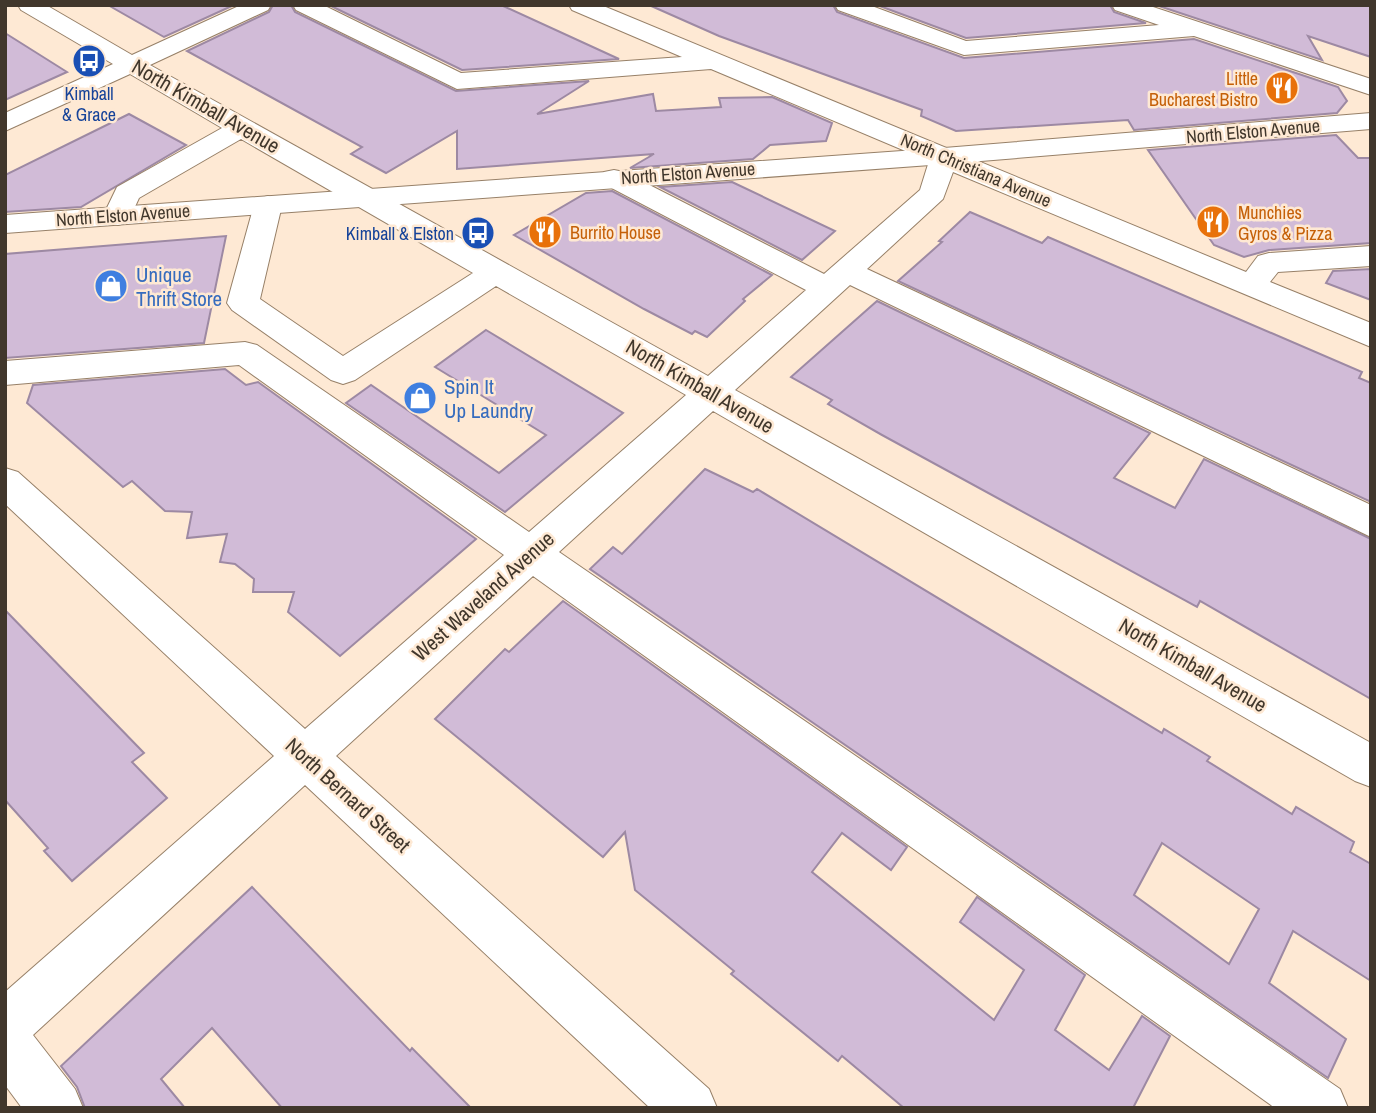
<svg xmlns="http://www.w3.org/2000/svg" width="1376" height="1113" font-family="'Archivo Narrow',sans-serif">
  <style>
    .building { fill: #d1bbd7; stroke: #9d89a3; stroke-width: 2; fill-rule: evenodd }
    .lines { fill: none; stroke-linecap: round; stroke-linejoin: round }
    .minor-casing { stroke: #978068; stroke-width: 2 }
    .major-casing { stroke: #978068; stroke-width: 2 }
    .minor { fill: #fff; fill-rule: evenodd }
    .major { fill: #fff; fill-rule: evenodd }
    .labels { text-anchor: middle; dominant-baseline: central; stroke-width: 5; stroke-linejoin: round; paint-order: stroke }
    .far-food-label { font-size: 18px; fill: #c56008; stroke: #fee9d4; text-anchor: start }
    .far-transit-label { font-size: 18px; fill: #164399; stroke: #fee9d4 }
    .far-street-label { font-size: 18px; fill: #41372c; stroke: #fee9d4 }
    .street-label { font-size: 21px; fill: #41372c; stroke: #fee9d4 }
    .shop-label { font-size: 21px; fill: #366cbe; stroke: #fee9d4; text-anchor: start }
  </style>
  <rect width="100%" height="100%" fill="#fee9d4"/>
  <g class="building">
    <polygon points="108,5 234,5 164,37"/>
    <polygon points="273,5 291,5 295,12 456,91 589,81 537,114 653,94 656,111 721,107 719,98 772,97 832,123 826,141 770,145 753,159 630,168 654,154 457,169 457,131 386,173 351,154 362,147 187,51 269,12"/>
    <polygon points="329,5 501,5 619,59 462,70"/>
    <polygon points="649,5 833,5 837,12 964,58 1194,39 1338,87 1347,101 1337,113 1134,130 1128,120 956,131 921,116 922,110 719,36"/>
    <polygon points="877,5 1110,5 1114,12 1146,23 966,38"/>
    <polygon points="1156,5 1371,5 1371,57 1308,36 1322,60"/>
    <polygon points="5,33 67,72 5,100"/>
    <polygon points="129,114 186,145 81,207 5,212 5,175"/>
    <polygon points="1336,135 1358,158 1371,158 1371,243 1269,250 1244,257 1214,245 1148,150"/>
    <polygon points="732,182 835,231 802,260 660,187"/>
    <polygon points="612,191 772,275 743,299 745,301 707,337 695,331 692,334 644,309 514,235 586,193"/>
    <polygon points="970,212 1042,243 1048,237 1362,372 1359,378 1371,383 1371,502 898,281 942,242 939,241"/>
    <polygon points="226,236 204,343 5,358 5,254"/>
    <polygon points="1371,269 1371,300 1326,283 1333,271"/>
    <polygon points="877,301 1150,433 1114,478 1175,508 1204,459 1371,539 1371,699 1200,601 1197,607 882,435 828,404 832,400 791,377"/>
    <polygon points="486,330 623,413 505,512 346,403 371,385 499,473 546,435 435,367"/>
    <polygon points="225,369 246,385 258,382 476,539 340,656 288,612 294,592 253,592 254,579 235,564 220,562 227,534 187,538 192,512 165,511 132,481 123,487 27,403 33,385"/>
    <path d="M705 469 753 492 757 489 1162 733 1164 729 1210 757 1207 761 1292 814 1296 807 1354 842 1350 852 1371 864V981L1293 931 1269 983 1346 1039 1328 1078 590 569 613 547 622 554ZM1162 843 1259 909 1229 964 1134 895Z"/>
    <polygon points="563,601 907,847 891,870 842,833 812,872 994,1020 1024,970 960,922 977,897 1085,975 1055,1030 1109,1070 1142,1016 1170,1036 1133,1108 904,1108 842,1056 838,1061 731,974 734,971 635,890 625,832 603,857 435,719 505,649 509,652"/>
    <polygon points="5,610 144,753 132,762 167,798 72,881 44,851 48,848 5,800"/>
    <polygon points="252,887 410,1051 412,1048 471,1108 282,1108 212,1028 161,1079 185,1108 85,1108 77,1087 61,1066"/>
  </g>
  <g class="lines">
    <defs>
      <g id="minor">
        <polygon points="18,5 46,5 132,55 241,5 271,5 268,10 150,65 708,376 806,290 604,184 600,178 604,172 614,170 624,172 824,274 920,190 929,161 711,69 457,89 296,10 293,5 323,5 461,73 682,57 572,10 569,5 601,5 1246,272 1258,256 1269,253 1371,246 1371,266 1278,272 1270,282 1371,323 1371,347 953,172 943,199 867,269 1371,505 1371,537 850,285 735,390 1371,743 1371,787 1355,781 713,411 559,552 1340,1089 1348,1108 1275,1108 533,576 336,756 709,1089 717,1108 650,1108 305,785 33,1035 75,1089 83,1108 22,1108 5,1085 5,992 274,756 5,504 5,468 18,472 305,729 504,555 239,365 5,385 5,361 245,342 257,345 529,532 686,395 496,286 355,380 343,384 331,380 232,310 227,303 254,205 258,199 268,196 278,199 282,205 260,299 343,356 473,273 241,139 139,198 128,222 118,225 108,222 103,216 117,187 222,128 130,74 5,131 5,113 113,64 21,10"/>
        <polygon points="835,5 869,5 966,41 1159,25 1115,10 1112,5 1147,5 1371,79 1371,95 1194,36 964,55 838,10"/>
      </g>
      <polygon id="major" points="1371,113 1371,129 944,164 5,233 5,215 944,148"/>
    </defs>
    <use href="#minor" class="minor-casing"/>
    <use href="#major" class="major-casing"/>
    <use href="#minor" class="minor"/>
    <use href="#major" class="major"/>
  </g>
  <defs>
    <symbol id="bus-disc" viewBox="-11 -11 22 22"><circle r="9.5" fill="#1a4fb4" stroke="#fee9d4"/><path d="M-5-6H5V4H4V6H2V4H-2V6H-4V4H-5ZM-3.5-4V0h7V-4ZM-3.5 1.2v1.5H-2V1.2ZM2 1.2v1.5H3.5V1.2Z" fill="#fff"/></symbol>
    <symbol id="restaurant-disc" viewBox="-11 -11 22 22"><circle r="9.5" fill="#e8710a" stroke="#fee9d4"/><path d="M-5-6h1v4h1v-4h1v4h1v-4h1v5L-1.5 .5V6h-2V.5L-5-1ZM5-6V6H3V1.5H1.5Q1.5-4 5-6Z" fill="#fff"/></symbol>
    <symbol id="shop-disc" viewBox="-11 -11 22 22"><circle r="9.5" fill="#3f7fe0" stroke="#fee9d4"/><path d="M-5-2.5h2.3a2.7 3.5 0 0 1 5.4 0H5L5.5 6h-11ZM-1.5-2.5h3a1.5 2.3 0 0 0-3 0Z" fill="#fff"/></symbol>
  </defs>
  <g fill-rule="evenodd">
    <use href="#bus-disc" x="70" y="42" width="38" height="38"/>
    <use href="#restaurant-disc" x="1263" y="69" width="38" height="38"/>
    <use href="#restaurant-disc" x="1194" y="203" width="38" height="38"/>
    <use href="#restaurant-disc" x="526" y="213" width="38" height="38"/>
    <use href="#bus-disc" x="459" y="214" width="38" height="38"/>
    <use href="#shop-disc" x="92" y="267" width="38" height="38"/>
    <use href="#shop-disc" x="401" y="379" width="38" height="38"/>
  </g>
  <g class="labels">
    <g class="far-food-label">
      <text x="1258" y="78" text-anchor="end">Little<tspan x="1258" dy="21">Bucharest Bistro</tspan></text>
      <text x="1238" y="212">Munchies<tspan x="1238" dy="21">Gyros &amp; Pizza</tspan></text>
      <text x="570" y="232">Burrito House</text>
    </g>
    <g class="far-transit-label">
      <text x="89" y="93">Kimball<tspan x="89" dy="21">&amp; Grace</tspan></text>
      <text x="454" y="233" text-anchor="end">Kimball &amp; Elston</text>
    </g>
    <g class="far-street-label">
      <text transform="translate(1253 131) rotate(-5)">North Elston Avenue</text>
      <text transform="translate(976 170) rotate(23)">North Christiana Avenue</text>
      <text transform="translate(688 173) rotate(-4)">North Elston Avenue</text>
      <text transform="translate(123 215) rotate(-4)">North Elston Avenue</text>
    </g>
    <g class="street-label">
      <text transform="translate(206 106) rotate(30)">North Kimball Avenue</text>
      <text transform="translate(700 386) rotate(30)">North Kimball Avenue</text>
      <text transform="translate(483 596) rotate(-42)">West Waveland Avenue</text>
      <text transform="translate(1193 665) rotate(30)">North Kimball Avenue</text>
      <text transform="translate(348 795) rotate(42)">North Bernard Street</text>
    </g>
    <g class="shop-label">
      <text x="136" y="274">Unique<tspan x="136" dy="24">Thrift Store</tspan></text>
      <text x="444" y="386">Spin It<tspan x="444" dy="24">Up Laundry</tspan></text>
    </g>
  </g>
  <rect width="1376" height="1113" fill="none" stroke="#41372c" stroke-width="14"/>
</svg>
